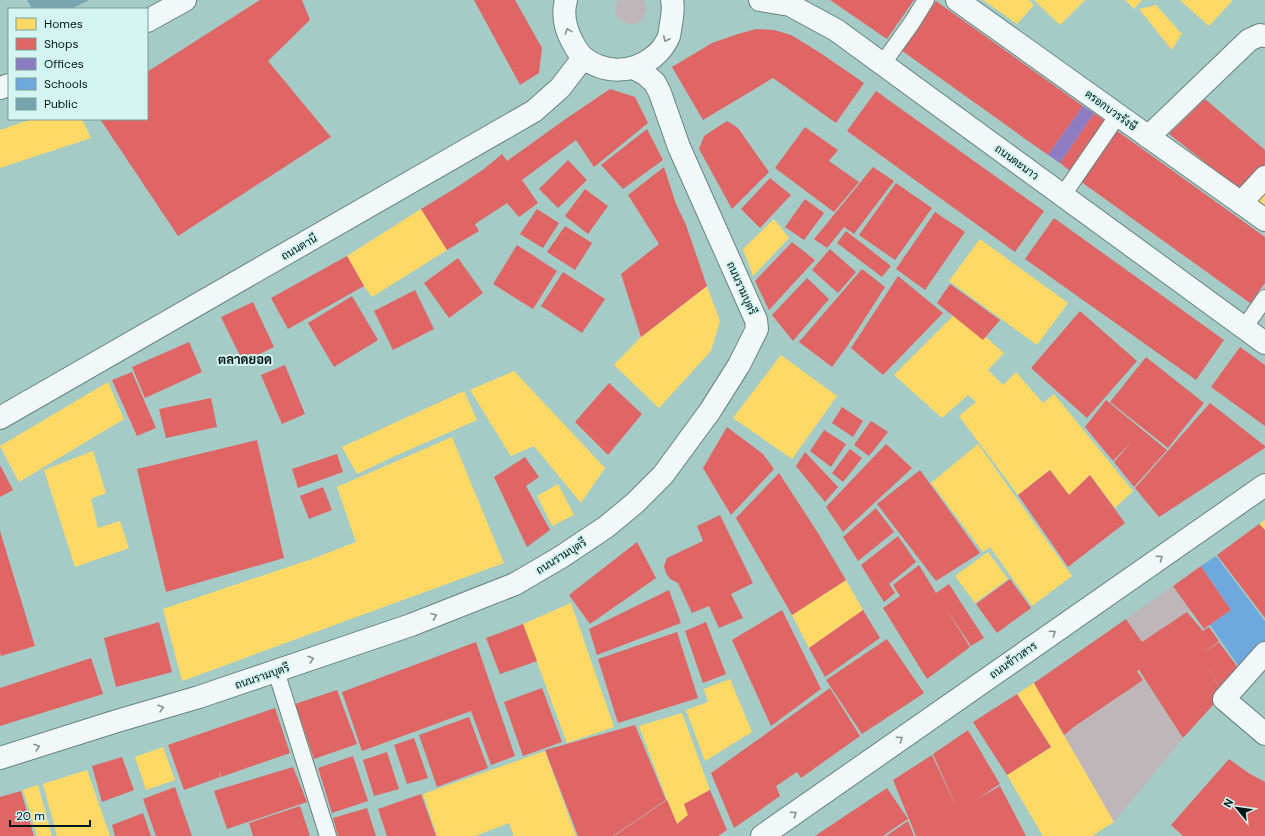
<svg xmlns="http://www.w3.org/2000/svg" width="1265" height="836" font-family="'DM Sans',Sarabun,sans-serif">
  <style>
    .green { fill: #beb6b8 }
    .homes { fill: #ffd966 }
    .shops { fill: #e06666 }
    .offices { fill: #8e7cc3 }
    .schools { fill: #6fa8dc }
    .public { fill: #76a5af }
    .lines { fill: none; stroke-linecap: round; stroke-linejoin: round }
    .service-casing { stroke: #668582; stroke-width: 18 }
    .minor-casing { stroke: #668582; stroke-width: 24 }
    .tertiary-casing { stroke: #668582; stroke-width: 24 }
    .service { stroke: #f2f7f7; stroke-width: 16 }
    .minor { stroke: #f2f7f7; stroke-width: 22 }
    .tertiary { stroke: #f2f7f7; stroke-width: 22 }
    .oneway { stroke: #859291 }
    .labels { text-anchor: middle; dominant-baseline: central; stroke-width: 4; stroke-linejoin: round; paint-order: stroke }
    .street-label { font-size: 11px; fill: #001715; stroke: #d3f4f1 }
    .quarter-label { font-size: 13px; font-weight: bold; fill: #001715; stroke: #d3f4f1 }
  </style>
  <rect width="100%" height="100%" fill="#a5cbc7"/>
  <g class="green">
    <path d="M618 0H644C646 4 647 8 646 12 641 35 606 23 618 0Z"/>
    <polygon points="1173,586 1195,609 1142,642 1127,618"/>
    <polygon points="1144,679 1183,738 1114,822 1064,735 1075,726"/>
  </g>
  <g class="homes">
    <polygon points="983,0 1029,0 1034,5 1017,24"/>
    <polygon points="1034,0 1085,0 1060,25"/>
    <polygon points="1125,0 1142,0 1134,9"/>
    <polygon points="1180,0 1233,0 1209,26"/>
    <polygon points="1156,5 1180,32 1182,33 1172,50 1139,9"/>
    <polygon points="32,119 82,119 91,138 0,168 0,130"/>
    <polygon points="1265,191 1265,211 1255,204"/>
    <polygon points="421,209 447,250 372,297 364,286 347,256"/>
    <polygon points="774,219 789,238 753,276 743,249"/>
    <polygon points="980,239 1068,303 1037,345 949,281"/>
    <polygon points="707,286 720,321 711,351 659,408 614,365 641,337"/>
    <polygon points="957,312 1004,353 988,370 1003,385 1016,372 1043,403 1054,394 1133,491 1115,508 1090,475 1069,495 1050,470 1018,495 959,416 976,402 968,395 942,418 894,375"/>
    <polygon points="781,355 837,396 792,459 733,418"/>
    <polygon points="514,371 605,468 581,503 534,446 511,456 470,390"/>
    <polygon points="108,382 124,419 19,482 0,446"/>
    <polygon points="464,391 477,420 395,456 357,474 342,447"/>
    <polygon points="452,437 504,563 182,681 163,609 312,559 356,542 337,487"/>
    <polygon points="978,444 1072,576 1032,606 990,547 983,552 931,483"/>
    <polygon points="93,451 106,493 91,499 98,528 120,521 129,548 75,567 44,470"/>
    <polygon points="558,484 574,515 552,526 537,496"/>
    <polygon points="1265,520 1265,530 1259,524"/>
    <polygon points="988,552 1008,579 975,603 955,576"/>
    <polygon points="846,580 863,610 809,648 792,615"/>
    <polygon points="571,603 614,727 567,743 523,624"/>
    <polygon points="730,679 752,732 705,761 686,710 708,702 704,689"/>
    <polygon points="1034,683 1114,822 1092,836 1043,836 1007,775 1051,747 1017,694"/>
    <polygon points="682,713 710,790 684,804 688,815 677,824 667,800 639,726"/>
    <polygon points="163,747 175,780 146,790 135,757"/>
    <polygon points="545,751 576,836 514,836 509,823 475,836 437,836 423,794"/>
    <polygon points="87,770 110,836 57,836 43,784"/>
    <polygon points="38,785 52,836 37,836 23,790"/>
  </g>
  <g class="shops">
    <polygon points="260,0 302,0 310,20 268,61 331,137 178,236 100,119 147,119 147,72"/>
    <polygon points="474,0 515,0 542,48 539,73 520,85"/>
    <polygon points="830,0 914,0 887,39"/>
    <polygon points="936,1 1083,106 1048,155 901,50"/>
    <polygon points="756,29 774,30 791,35 819,52 864,83 836,123 773,78 703,120 672,67 712,43 738,34"/>
    <polygon points="610,89 635,97 648,123 594,167 576,140 522,180 538,203 519,217 507,203 475,224 479,231 447,250 421,209 454,189 484,169 502,154 507,161 567,118"/>
    <polygon points="876,91 1044,211 1015,252 847,131"/>
    <polygon points="1205,99 1265,150 1265,164 1243,192 1169,134"/>
    <polygon points="1094,113 1105,121 1070,171 1060,163"/>
    <polygon points="727,121 738,128 769,172 732,209 699,149 704,136"/>
    <polygon points="805,127 838,150 829,161 859,182 834,212 775,168"/>
    <polygon points="647,129 663,160 623,189 601,165"/>
    <polygon points="1116,130 1265,237 1265,283 1250,303 1080,181"/>
    <polygon points="568,160 587,180 558,208 539,189"/>
    <polygon points="664,167 676,204 686,225 707,286 641,337 621,274 659,244 628,195"/>
    <polygon points="873,167 894,181 854,234 844,227 827,248 814,239"/>
    <polygon points="770,178 791,195 760,228 741,209"/>
    <polygon points="896,183 932,208 895,260 859,235"/>
    <polygon points="585,189 608,206 588,234 565,216"/>
    <polygon points="805,199 824,213 804,240 785,227"/>
    <polygon points="537,209 559,223 543,248 520,234"/>
    <polygon points="935,212 965,232 925,290 896,269"/>
    <polygon points="1054,218 1224,340 1196,380 1025,259"/>
    <polygon points="565,226 592,243 575,270 547,252"/>
    <polygon points="846,231 891,266 882,277 837,243"/>
    <polygon points="792,242 815,260 769,310 755,281"/>
    <polygon points="517,245 557,271 533,309 493,284"/>
    <polygon points="830,249 856,272 838,293 812,270"/>
    <polygon points="347,256 364,286 288,329 271,298"/>
    <polygon points="458,258 483,293 449,318 424,283"/>
    <polygon points="862,269 885,287 846,348 832,367 799,342"/>
    <polygon points="563,272 605,299 582,333 541,306"/>
    <polygon points="898,276 943,313 883,375 851,348"/>
    <polygon points="807,278 829,299 793,341 772,315"/>
    <polygon points="950,284 1000,320 983,340 937,303"/>
    <polygon points="415,290 434,329 393,350 374,311"/>
    <polygon points="352,296 378,340 334,367 308,323"/>
    <polygon points="253,302 274,347 243,362 221,317"/>
    <polygon points="1080,311 1137,361 1087,418 1031,368"/>
    <polygon points="189,342 202,372 145,398 132,367"/>
    <polygon points="1240,347 1265,365 1265,426 1211,387"/>
    <polygon points="1146,357 1204,403 1168,448 1110,402"/>
    <polygon points="285,365 305,414 282,424 261,375"/>
    <polygon points="132,372 156,428 137,436 112,380"/>
    <polygon points="609,383 642,414 608,455 575,422"/>
    <polygon points="211,398 217,427 166,438 159,409"/>
    <polygon points="1106,400 1167,450 1134,487 1114,462 1133,440 1113,461 1085,427"/>
    <polygon points="1210,403 1265,446 1265,448 1159,517 1135,488"/>
    <polygon points="842,407 863,421 853,437 832,423"/>
    <polygon points="871,421 888,432 869,456 854,445"/>
    <polygon points="727,427 763,454 774,469 731,515 703,468"/>
    <polygon points="824,430 846,444 831,467 810,451"/>
    <polygon points="257,440 284,558 166,592 137,469"/>
    <polygon points="886,444 912,468 843,532 826,507"/>
    <polygon points="850,449 862,458 843,482 832,473"/>
    <polygon points="805,452 838,487 825,502 796,466"/>
    <polygon points="337,454 343,472 298,488 292,469"/>
    <polygon points="525,457 539,477 526,486 550,530 527,547 494,477"/>
    <polygon points="0,465 13,490 0,497"/>
    <polygon points="920,470 980,553 936,581 877,504"/>
    <polygon points="1050,470 1069,495 1090,475 1125,523 1068,567 1018,495"/>
    <polygon points="779,473 818,533 846,580 792,615 736,518"/>
    <polygon points="323,487 332,510 309,519 300,496"/>
    <polygon points="876,508 894,532 858,561 843,537"/>
    <polygon points="720,515 753,583 731,594 743,618 719,628 709,606 692,613 678,583 670,579 666,573 664,566 667,558 703,541 697,526"/>
    <polygon points="1259,524 1265,530 1265,618 1217,555"/>
    <polygon points="0,531 35,646 1,656 0,653"/>
    <polygon points="898,536 916,562 889,584 895,593 884,602 861,565"/>
    <polygon points="637,542 656,578 590,624 569,595"/>
    <polygon points="919,565 936,593 949,584 984,638 971,646 945,607 970,647 927,679 883,608 900,596 893,585"/>
    <polygon points="1201,566 1231,610 1204,629 1173,586"/>
    <polygon points="1010,579 1031,608 997,633 976,604"/>
    <polygon points="669,590 681,623 597,655 589,629"/>
    <polygon points="782,610 821,689 771,726 732,640"/>
    <polygon points="863,610 880,638 825,677 809,648"/>
    <polygon points="1187,612 1203,631 1209,627 1219,641 1201,655 1219,642 1242,673 1223,693 1206,663 1223,694 1183,738 1139,670 1137,671 1143,680 1075,726 1064,735 1034,683 1126,619 1142,642"/>
    <polygon points="159,622 172,672 116,687 104,638"/>
    <polygon points="706,622 726,674 703,683 685,631"/>
    <polygon points="523,624 537,661 500,674 486,638"/>
    <polygon points="677,632 698,698 618,723 598,659"/>
    <polygon points="887,639 924,693 862,734 826,680"/>
    <polygon points="476,642 515,756 491,765 471,711 362,751 342,692"/>
    <polygon points="91,658 103,694 0,726 0,688"/>
    <polygon points="542,688 562,742 523,756 504,702"/>
    <polygon points="830,688 860,736 801,778 797,772 776,786 780,796 734,828 711,773"/>
    <polygon points="337,690 357,744 314,759 295,704"/>
    <polygon points="1017,694 1051,747 1007,775 973,722"/>
    <polygon points="275,708 290,753 221,777 219,771 220,777 184,790 168,745"/>
    <polygon points="469,717 488,768 437,787 419,735"/>
    <polygon points="635,725 666,800 613,836 578,836 545,750"/>
    <polygon points="968,730 1000,784 977,799 1000,786 1026,836 916,836 893,780 932,755 958,811 933,754"/>
    <polygon points="414,738 428,778 407,784 394,745"/>
    <polygon points="387,752 399,789 374,796 363,760"/>
    <polygon points="353,756 368,801 332,813 318,768"/>
    <polygon points="122,757 134,790 102,802 92,766"/>
    <polygon points="1229,759 1250,774 1265,782 1265,836 1183,836 1171,825"/>
    <polygon points="293,767 307,802 227,829 214,791"/>
    <polygon points="175,787 192,836 156,836 143,799"/>
    <polygon points="887,788 908,819 896,827 883,836 815,836"/>
    <polygon points="710,790 727,830 718,836 614,836 667,800 677,824 688,815 684,804"/>
    <polygon points="21,791 34,836 0,836 0,797"/>
    <polygon points="421,794 436,836 387,836 378,809"/>
    <polygon points="300,806 310,836 253,836 249,823"/>
    <polygon points="367,808 376,836 338,836 333,818"/>
    <polygon points="143,813 151,836 115,836 112,825"/>
    <polygon points="908,821 914,836 886,836"/>
  </g>
  <polygon class="offices" points="1083,106 1094,113 1060,163 1048,155"/>
  <polygon class="schools" points="1216,556 1265,621 1265,643 1242,671 1210,625 1231,610 1201,566"/>
  <polygon class="public" points="27,0 89,0 71,9 32,9"/>
  <g class="lines">
    <defs>
      <g id="service">
        <polyline points="883,63 911,24 926,0"/>
        <polyline points="1063,195 1118,115"/>
        <polyline points="1244,328 1265,298"/>
        <polyline points="276,671 328,836"/>
      </g>
      <g id="minor">
        <polyline points="957,0 1265,220"/>
        <polyline points="147,21 185,0"/>
        <polyline points="0,88 9,85"/>
        <polyline points="1148,137 1249,40 1260,35 1265,36"/>
        <polyline points="1241,203 1265,177"/>
        <polyline points="1265,653 1224,699 1265,734"/>
        <polyline points="0,758 117,721 199,697 411,625 515,584 561,557 606,527 635,503 663,475 710,411 739,365 757,329 756,320 679,147 660,93 655,83 645,74 633,68"/>
        <polyline points="762,836 1265,485"/>
      </g>
      <g id="tertiary">
        <path d="M566 0C562 15 565 28 572 41 575 47 579 54 584 58 605 74 632 73 652 58 659 53 666 44 669 36 670 32 670 28 671 24 672 16 674 8 672 0"/>
        <polyline points="760,0 790,5 836,30 1265,343"/>
        <polyline points="0,418 534,111 560,88 583,58"/>
      </g>
    </defs>
    <use href="#service" class="service-casing"/>
    <use href="#minor" class="minor-casing"/>
    <use href="#tertiary" class="tertiary-casing"/>
    <use href="#service" class="service"/>
    <use href="#minor" class="minor"/>
    <use href="#tertiary" class="tertiary"/>
  </g>
  <defs><path id="oneway-chevron" d="M-2-3.5L2.5 0L-2 3.5" fill="none" stroke-width="1.6" stroke-linecap="round" stroke-linejoin="round"/></defs>
  <g class="oneway">
    <use href="#oneway-chevron" transform="translate(568 31) rotate(-110)"/>
    <use href="#oneway-chevron" transform="translate(666 39) rotate(116)"/>
    <use href="#oneway-chevron" transform="translate(1160 558) rotate(-35)"/>
    <use href="#oneway-chevron" transform="translate(434 616) rotate(-22)"/>
    <use href="#oneway-chevron" transform="translate(1053 633) rotate(-35)"/>
    <use href="#oneway-chevron" transform="translate(311 659) rotate(-19)"/>
    <use href="#oneway-chevron" transform="translate(161 708) rotate(-16)"/>
    <use href="#oneway-chevron" transform="translate(900 739) rotate(-35)"/>
    <use href="#oneway-chevron" transform="translate(37 747) rotate(-18)"/>
    <use href="#oneway-chevron" transform="translate(794 814) rotate(-35)"/>
  </g>
  <g class="labels">
    <g class="street-label">
      <text transform="translate(1111 110) rotate(36)">ตรอกบวรรังษี</text>
      <text transform="translate(1017 162) rotate(36)">ถนนตะนาว</text>
      <text transform="translate(299 247) rotate(-30)">ถนนตานี</text>
      <text transform="translate(742 288) rotate(66)">ถนนรามบุตรี</text>
      <text transform="translate(561 556) rotate(-32)">ถนนรามบุตรี</text>
      <text transform="translate(1013 660) rotate(-35)">ถนนข้าวสาร</text>
      <text transform="translate(262 676) rotate(-19)">ถนนรามบุตรี</text>
    </g>
    <g class="quarter-label">
      <text x="245" y="359">ตลาดยอด</text>
    </g>
  </g>
  <rect x="8" y="8" width="140" height="112" fill="#d3f4f1" stroke="#7f9c99"/>
  <rect x="16" y="18" width="20" height="12" fill="#ffd966" stroke="#7f9c99"/>
  <text x="44" y="28" font-size="12" fill="#001715">Homes</text>
  <rect x="16" y="38" width="20" height="12" fill="#e06666" stroke="#7f9c99"/>
  <text x="44" y="48" font-size="12" fill="#001715">Shops</text>
  <rect x="16" y="58" width="20" height="12" fill="#8e7cc3" stroke="#7f9c99"/>
  <text x="44" y="68" font-size="12" fill="#001715">Offices</text>
  <rect x="16" y="78" width="20" height="12" fill="#6fa8dc" stroke="#7f9c99"/>
  <text x="44" y="88" font-size="12" fill="#001715">Schools</text>
  <rect x="16" y="98" width="20" height="12" fill="#76a5af" stroke="#7f9c99"/>
  <text x="44" y="108" font-size="12" fill="#001715">Public</text>
  <g transform="translate(1237 808) rotate(299)" stroke="#d3f4f1" stroke-width="3" paint-order="stroke">
  <path d="M0-3L7 15L0 10L-7 15Z" fill="#001715"/>
  <text y="-6" font-size="11" font-weight="bold" text-anchor="middle" fill="#001715">N</text>
  </g>
  <path d="M10 820v6h80v-6" fill="none" stroke="#001715" stroke-width="2"/>
  <text x="16" y="820" font-size="12" fill="#001715" stroke="#d3f4f1" stroke-width="3" paint-order="stroke">20 m</text>
</svg>
